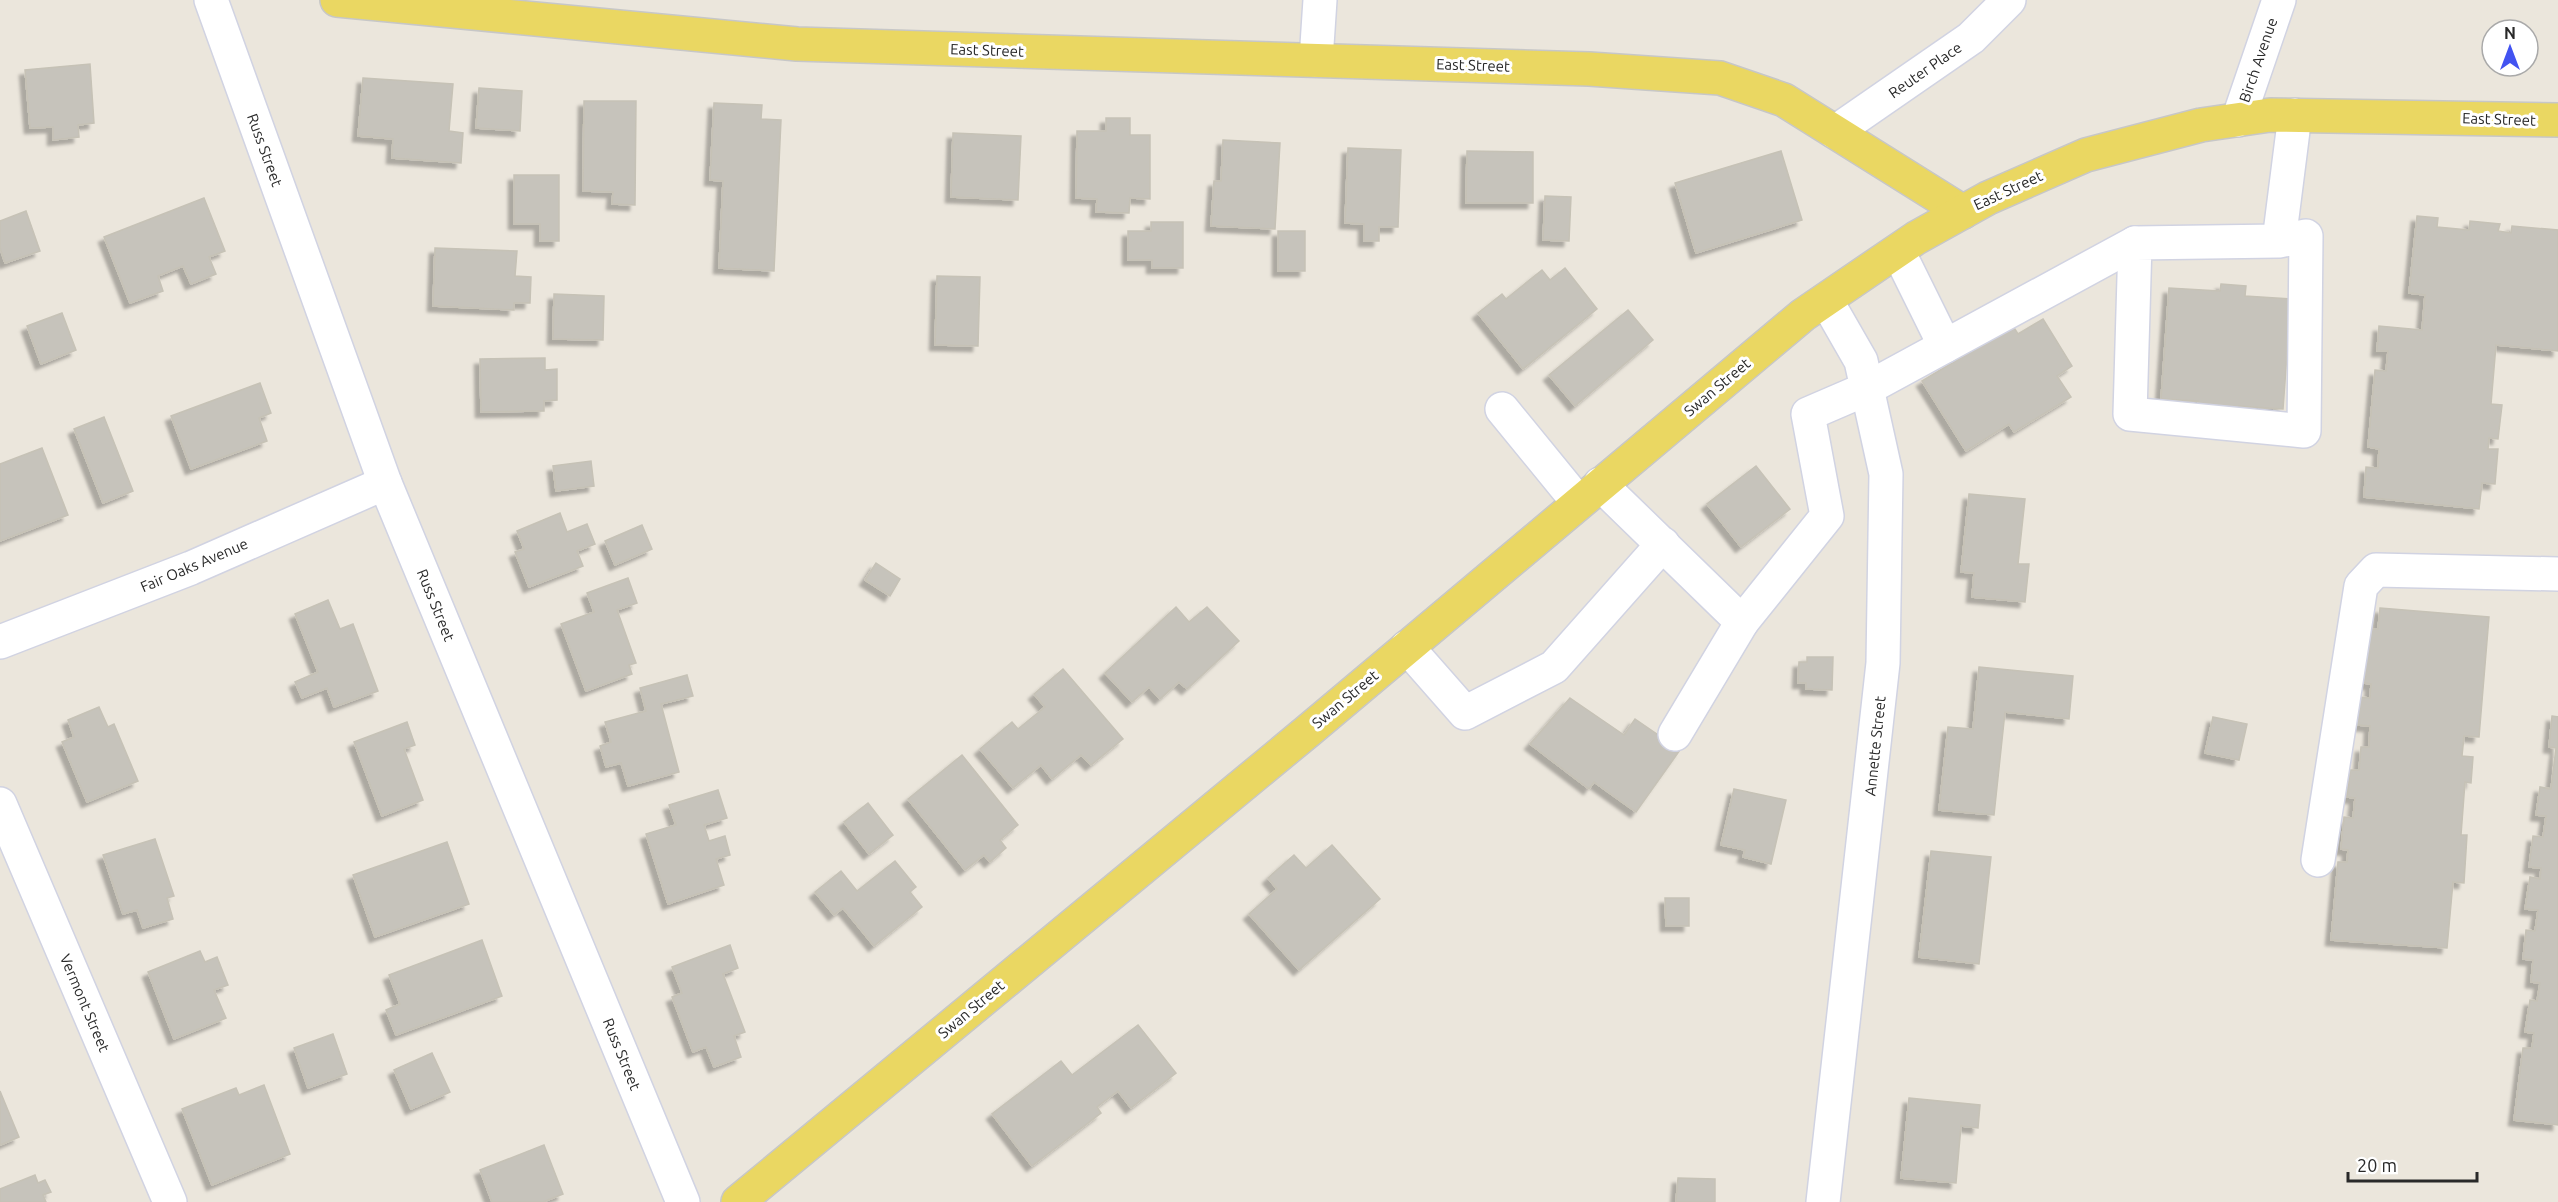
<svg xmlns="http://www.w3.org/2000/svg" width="2558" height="1202" font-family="Ubuntu,sans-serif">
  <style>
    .building { fill: #c6c3bb; stroke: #c6c2b6; stroke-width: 1.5; filter: url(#shadow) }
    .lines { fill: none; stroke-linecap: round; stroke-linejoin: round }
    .minor-casing { stroke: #d1d3e2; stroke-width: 36 }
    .major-casing { stroke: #c7c7c7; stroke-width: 36 }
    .minor { stroke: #fff; stroke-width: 33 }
    .major { stroke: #ead762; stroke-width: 33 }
    .labels { text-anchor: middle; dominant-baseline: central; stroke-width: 6; stroke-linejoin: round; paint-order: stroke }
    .street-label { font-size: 15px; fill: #292929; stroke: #fff }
  </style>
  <defs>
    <filter id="shadow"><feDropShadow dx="-5.5" dy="5.5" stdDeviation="1.5" flood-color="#0004"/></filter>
  </defs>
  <rect width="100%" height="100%" fill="#ebe6dc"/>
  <g class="building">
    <polygon points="90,64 94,123 78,125 79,137 53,140 53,127 30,128 25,70"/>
    <polygon points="363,78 453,84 449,131 463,133 461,163 392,158 393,139 358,136"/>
    <polygon points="479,88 522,91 520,131 476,128"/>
    <polygon points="584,101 636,101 635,205 612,204 613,192 583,191"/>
    <polygon points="714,103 762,105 761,119 781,120 774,271 719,268 723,181 710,180"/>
    <polygon points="1106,118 1130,118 1130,135 1150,135 1150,199 1130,198 1129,213 1096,212 1097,199 1076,198 1077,131 1106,131"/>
    <polygon points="953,133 1021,136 1018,200 951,197"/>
    <polygon points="1223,140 1280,143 1275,229 1211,226 1214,181 1221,181"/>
    <polygon points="1348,148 1401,150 1398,227 1379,227 1379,241 1364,241 1364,224 1345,223"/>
    <polygon points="1467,151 1533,152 1533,203 1466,203"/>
    <polygon points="1781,151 1802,220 1696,253 1675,183"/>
    <polygon points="514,175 559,175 559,241 540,241 540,224 514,224"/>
    <polygon points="1545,196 1571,197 1569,241 1543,240"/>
    <polygon points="204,198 225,251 209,257 216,274 191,284 183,266 158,276 163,291 130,303 104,237"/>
    <polygon points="26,211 40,251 5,263 0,248 0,221"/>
    <polygon points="2417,216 2438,218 2437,227 2469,230 2470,221 2500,224 2498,231 2511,233 2512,226 2558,230 2558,351 2496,345 2491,404 2502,405 2498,439 2489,438 2488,449 2498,449 2495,484 2482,483 2479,509 2364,497 2366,467 2378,468 2379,449 2368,447 2375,370 2386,371 2388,351 2377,351 2379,326 2422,330 2425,295 2409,293"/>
    <polygon points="1151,222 1183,222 1183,268 1152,268 1152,260 1128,260 1128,231 1151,231"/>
    <rect x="1278" y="231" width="27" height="40"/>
    <polygon points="435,248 517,251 515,276 531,277 530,303 514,303 514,310 433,306"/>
    <polygon points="1565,268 1597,309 1523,369 1478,313 1502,294 1506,299 1542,270 1550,280"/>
    <polygon points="937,276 980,277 978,346 935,345"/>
    <polygon points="2221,284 2246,286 2245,296 2291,299 2283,409 2239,406 2238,419 2197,416 2198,401 2161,399 2169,288 2220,291"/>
    <polygon points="554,294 604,296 603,340 553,339"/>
    <polygon points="1628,310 1653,340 1575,406 1549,375"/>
    <polygon points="62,313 76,350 41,364 27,326"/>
    <polygon points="2043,319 2072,366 2057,376 2071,397 2014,432 2009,424 1966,451 1922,381 2013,326 2018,334"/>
    <polygon points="545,358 545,370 557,369 557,400 544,401 544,411 481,412 480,359"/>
    <polygon points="260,383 271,413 259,418 267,441 191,469 171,416"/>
    <polygon points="104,417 133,491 103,503 74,429"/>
    <polygon points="42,448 68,515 0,541 0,464"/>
    <polygon points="591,461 594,486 556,491 553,466"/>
    <polygon points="1756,466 1790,509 1741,547 1707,504"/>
    <polygon points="1969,494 2025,499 2018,564 2029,564 2025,602 1972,597 1974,573 1961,572"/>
    <polygon points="560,513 567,532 587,524 595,544 577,551 583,566 529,587 515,552 524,549 517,531"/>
    <polygon points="642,525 652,549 615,565 605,541"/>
    <polygon points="876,563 900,579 890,596 865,580"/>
    <polygon points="628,578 637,603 617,610 636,663 629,665 632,674 586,691 561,624 594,612 587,593"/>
    <polygon points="328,600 340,629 353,624 378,691 334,707 327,688 302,698 295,682 318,672 295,614"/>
    <polygon points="1176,607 1189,622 1207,607 1239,641 1187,689 1179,682 1160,699 1149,687 1132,702 1105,673"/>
    <polygon points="2380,608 2489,617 2479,737 2464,736 2462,756 2473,757 2471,783 2465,782 2461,835 2467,835 2464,883 2453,882 2447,948 2331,940 2338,862 2347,862 2348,850 2341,849 2344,817 2353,818 2355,798 2347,797 2350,770 2359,770 2361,747 2369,747 2370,726 2357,725 2359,697 2370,698 2371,684 2364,683 2368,629 2378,629"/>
    <polygon points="1807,657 1833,657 1832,690 1806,689 1806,683 1798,683 1799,662 1807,662"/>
    <polygon points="1979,667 2073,676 2069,719 2005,712 1994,815 1939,810 1948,727 1973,729"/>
    <polygon points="1063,669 1123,739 1091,765 1081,755 1052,779 1041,765 1013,788 980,749 1012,722 1018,729 1045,707 1034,694"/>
    <polygon points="687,675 693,696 661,704 679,772 628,786 621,763 606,767 600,746 611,742 605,722 646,711 640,688"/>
    <polygon points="1570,698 1624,735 1635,719 1680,750 1636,812 1594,782 1589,789 1530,744"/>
    <polygon points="99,707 108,727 114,724 138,781 87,802 62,742 74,737 68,720"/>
    <polygon points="2552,716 2558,717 2558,1125 2514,1120 2523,1048 2532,1048 2534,1033 2525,1032 2530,1000 2537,1001 2540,983 2531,982 2533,960 2523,959 2526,930 2535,931 2538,910 2525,909 2530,877 2540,879 2541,868 2529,867 2533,836 2543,837 2546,816 2536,815 2540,787 2551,789 2556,748 2549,747"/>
    <polygon points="2213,717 2247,724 2239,760 2205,753"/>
    <polygon points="407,722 415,745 404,749 423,800 382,816 354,742"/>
    <polygon points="962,755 1018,825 1000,840 1006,848 990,862 984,855 965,870 908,799"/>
    <polygon points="1734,789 1786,800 1771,864 1743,857 1745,850 1721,845"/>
    <polygon points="718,790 727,818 704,825 709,841 725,836 730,855 716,859 724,885 668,904 646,834 676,825 669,805"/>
    <polygon points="868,803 893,835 869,854 844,822"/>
    <polygon points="155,839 174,896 167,898 173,919 143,928 137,910 123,914 103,855"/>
    <polygon points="447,842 469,904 375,937 353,875"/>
    <polygon points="1332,845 1380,899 1299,970 1249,914 1277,889 1268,878 1294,855 1306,868"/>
    <polygon points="1931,851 1991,857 1979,964 1919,957"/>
    <polygon points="895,861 916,887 910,892 922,907 874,946 843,908 834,915 815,892 841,871 857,891"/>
    <polygon points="1665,898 1689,898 1689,926 1666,926"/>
    <polygon points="482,940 502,996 396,1035 386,1010 400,1004 389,975"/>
    <polygon points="730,945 738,968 723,974 745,1032 734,1036 741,1057 714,1067 706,1047 693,1052 672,997 682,993 672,967"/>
    <polygon points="200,951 205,962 217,957 228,985 214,990 226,1018 174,1039 148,972"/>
    <polygon points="1138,1025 1176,1073 1131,1108 1118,1091 1097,1107 1101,1113 1032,1166 992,1114 1061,1061 1072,1075"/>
    <polygon points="333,1034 347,1074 308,1088 294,1048"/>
    <polygon points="432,1053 450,1092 411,1109 394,1070"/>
    <polygon points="264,1085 290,1154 212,1185 182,1109 236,1088 239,1095"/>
    <polygon points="0,1091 19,1137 0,1145"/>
    <polygon points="1909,1098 1980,1105 1978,1128 1961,1126 1956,1183 1901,1178"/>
    <polygon points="544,1145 563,1194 543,1202 492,1202 480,1170"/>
    <polygon points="35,1175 38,1183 45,1180 51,1192 43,1195 46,1202 0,1202 0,1189"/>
    <polygon points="1678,1178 1715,1179 1715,1202 1676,1202"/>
  </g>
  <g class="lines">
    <defs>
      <g id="minor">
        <polyline points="211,0 385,483 683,1202"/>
        <polyline points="1316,60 1320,0"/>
        <polyline points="2238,120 2279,0"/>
        <polyline points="1835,132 1971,38 2009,0"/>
        <polyline points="2279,241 2306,236 2304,431 2130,414 2135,243 2279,241 2295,115"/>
        <polyline points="1898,251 1945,346"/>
        <polyline points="1502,409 1578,502"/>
        <polyline points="1600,484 1742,622 1827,516 1808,414 1866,389 2135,243"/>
        <polyline points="0,642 191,568 385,483"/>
        <polyline points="1407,647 1465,713 1554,667 1663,544"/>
        <polyline points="1675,734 1742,622"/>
        <polyline points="0,804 170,1202"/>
        <polyline points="2318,860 2361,586 2376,570 2558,574"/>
        <polyline points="1823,1202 1883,663 1886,474 1861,361 1826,300"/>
      </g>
      <g id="major">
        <polyline points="337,0 797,44 1589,69 1720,78 1784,100 1963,212"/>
        <polyline points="738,1202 1308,731 1803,315 1916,238 1988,198 2086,155 2201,125 2270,115 2558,120"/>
      </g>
    </defs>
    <use href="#minor" class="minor-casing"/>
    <use href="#major" class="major-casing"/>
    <use href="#minor" class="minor"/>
    <use href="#major" class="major"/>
  </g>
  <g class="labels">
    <g class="street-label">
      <text transform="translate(987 50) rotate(2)">East Street</text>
      <text transform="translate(2258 60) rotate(-71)">Birch Avenue</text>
      <text transform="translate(1473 65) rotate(2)">East Street</text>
      <text transform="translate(1925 70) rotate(-35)">Reuter Place</text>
      <text transform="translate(2499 119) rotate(2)">East Street</text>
      <text transform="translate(265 150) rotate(70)">Russ Street</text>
      <text transform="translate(2008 190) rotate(-25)">East Street</text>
      <text transform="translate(1717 387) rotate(-40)">Swan Street</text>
      <text transform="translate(194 565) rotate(-23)">Fair Oaks Avenue</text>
      <text transform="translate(436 605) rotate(68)">Russ Street</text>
      <text transform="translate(1345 699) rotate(-40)">Swan Street</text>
      <text transform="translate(1875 746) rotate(-84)">Annette Street</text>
      <text transform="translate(85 1003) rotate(67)">Vermont Street</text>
      <text transform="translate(971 1009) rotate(-40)">Swan Street</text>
      <text transform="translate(622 1054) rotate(68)">Russ Street</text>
    </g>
  </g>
  <g transform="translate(2510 48)"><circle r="28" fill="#ffffff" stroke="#a9a9a9" stroke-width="1.5"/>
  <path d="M0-4.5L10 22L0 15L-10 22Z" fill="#4253f1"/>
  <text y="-9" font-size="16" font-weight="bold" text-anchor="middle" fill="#292929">N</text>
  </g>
  <path d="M2348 1172v9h129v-9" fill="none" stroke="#292929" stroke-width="3"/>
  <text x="2357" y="1172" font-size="18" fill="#292929" stroke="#ffffff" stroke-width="4.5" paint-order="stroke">20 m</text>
</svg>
